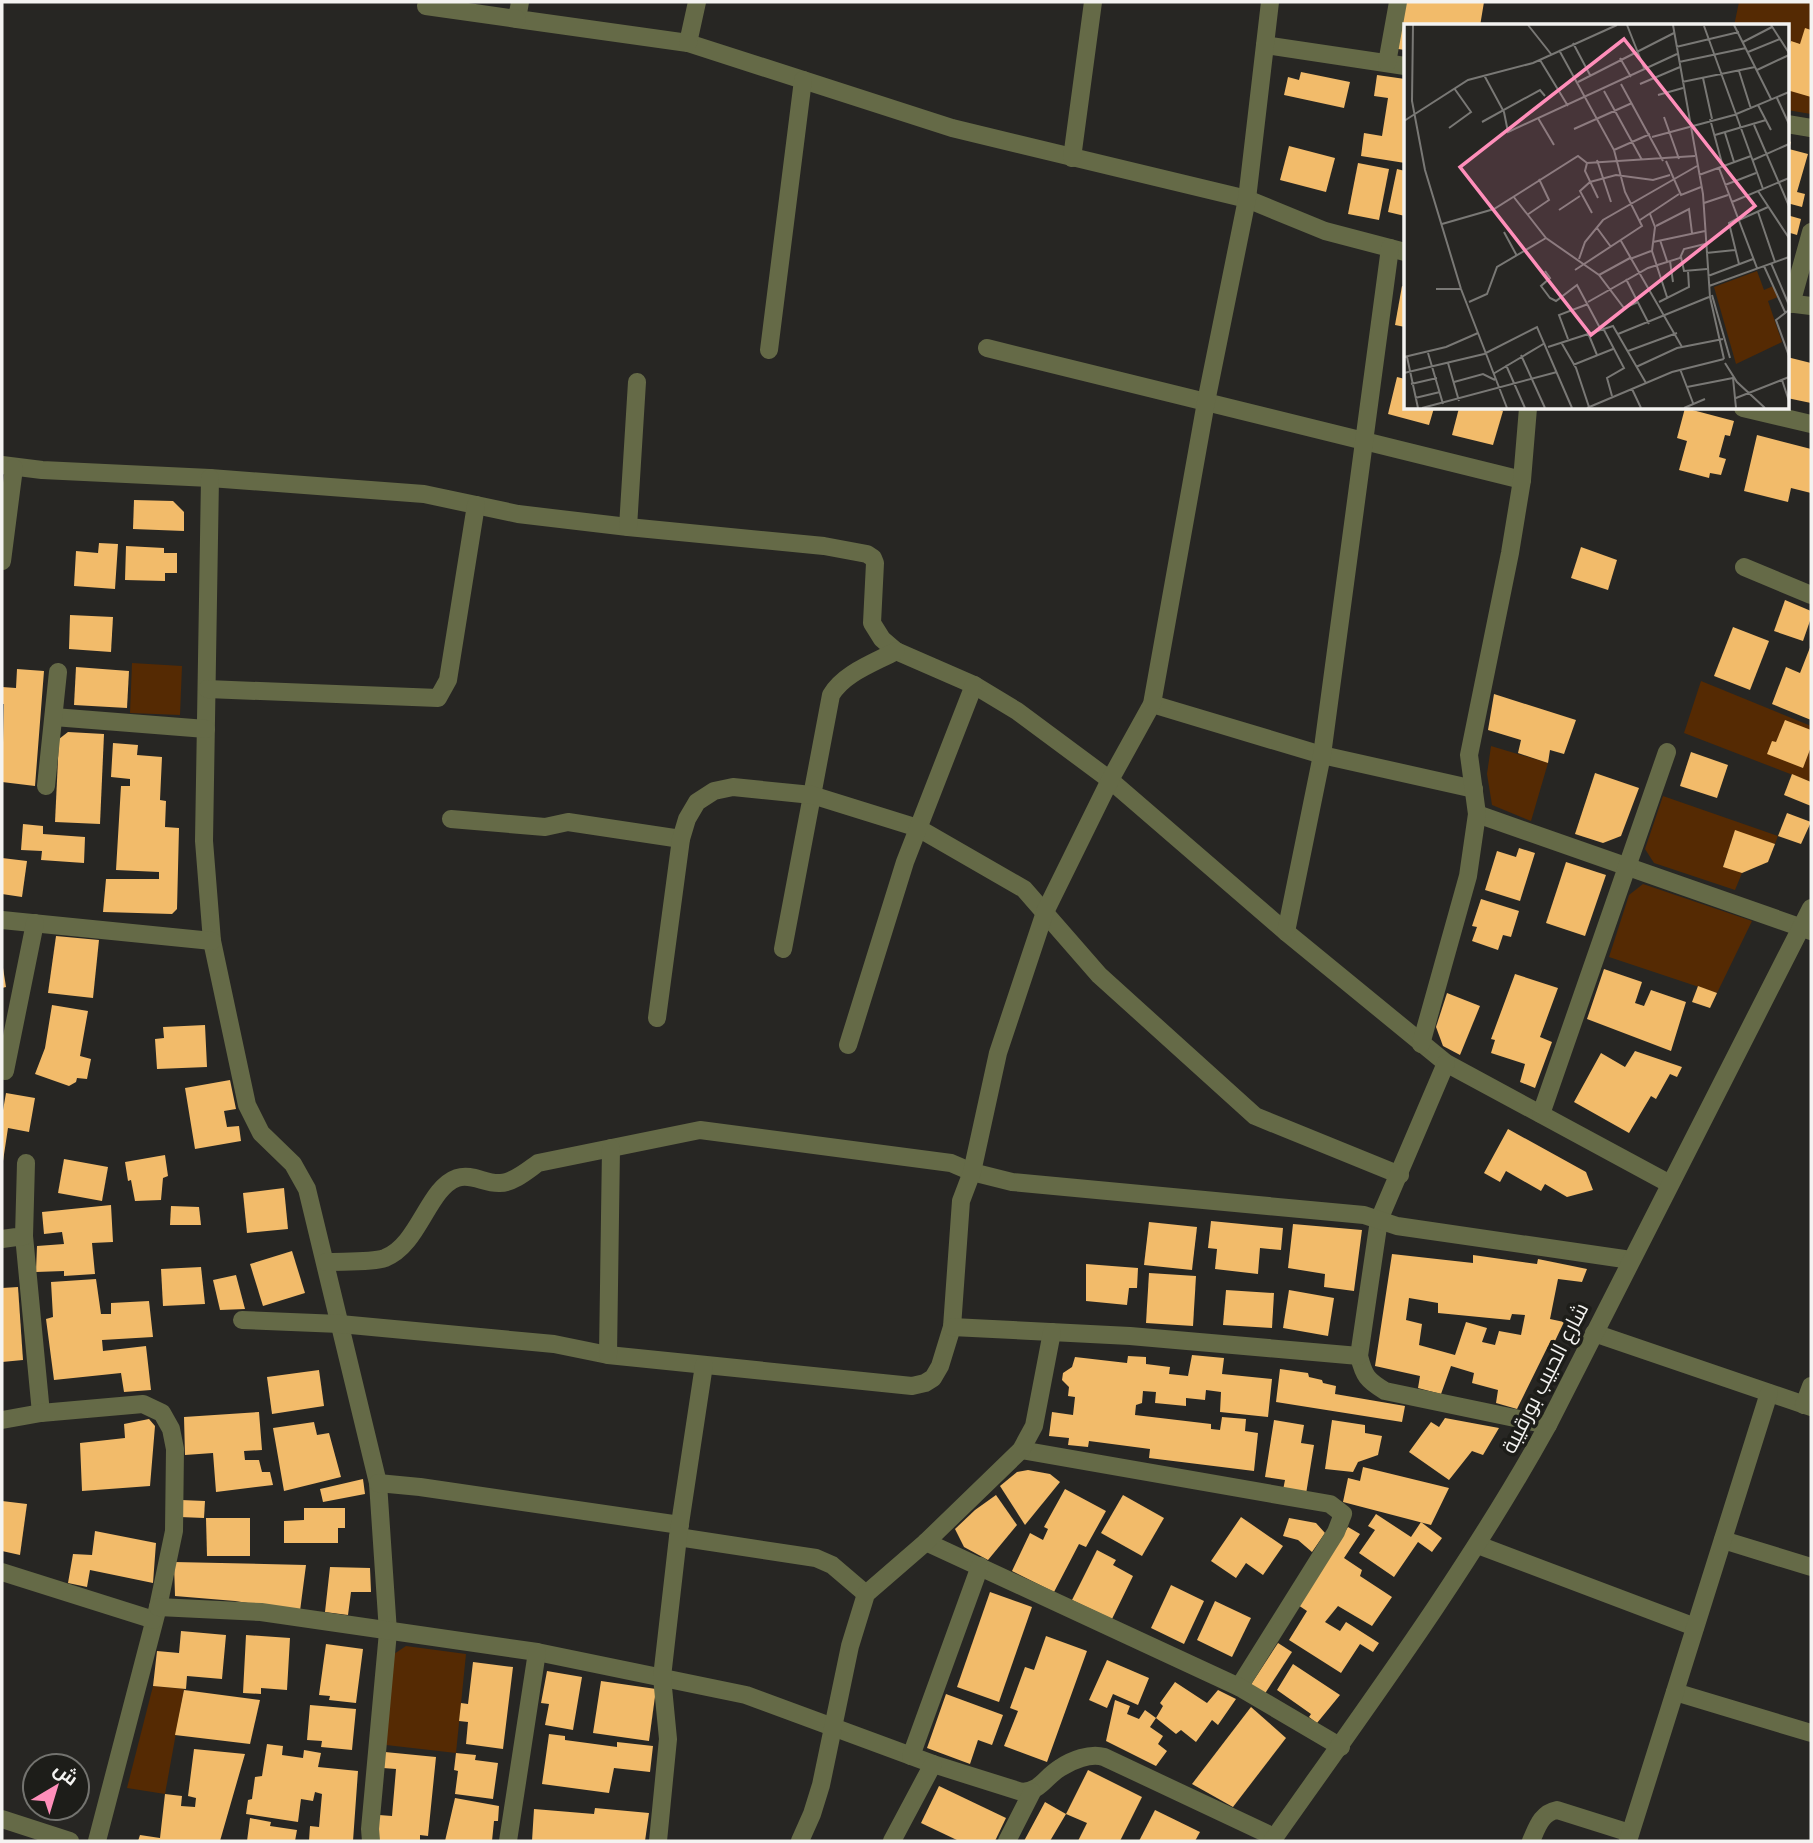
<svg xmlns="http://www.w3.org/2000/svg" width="1813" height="1843" font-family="'Nunito Sans',Cairo,sans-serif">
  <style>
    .green { fill: #552a03 }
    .building { fill: #f2bb6a; fill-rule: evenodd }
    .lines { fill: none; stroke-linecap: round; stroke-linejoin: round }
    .minor { stroke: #656a47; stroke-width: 18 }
    .tertiary { stroke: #656a47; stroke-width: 18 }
    .labels { text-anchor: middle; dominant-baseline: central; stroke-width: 7; stroke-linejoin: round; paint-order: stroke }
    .street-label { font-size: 21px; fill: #f4f3f1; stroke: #1d1d19 }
    .inset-road { fill: none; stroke: #797875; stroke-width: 2 }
    .view { fill: #ff8eba; fill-opacity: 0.15; stroke: #ff8eba; stroke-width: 3.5 }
    .inset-edge { fill: none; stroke: #f4f3f1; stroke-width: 3.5 }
  </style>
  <rect width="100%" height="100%" fill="#272623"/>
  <g class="green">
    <polygon points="1739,2 1811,2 1811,114 1787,110 1787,26 1734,26"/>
    <polygon points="132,663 182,666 180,715 130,713"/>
    <polygon points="1701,681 1811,726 1811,782 1684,733"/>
    <polygon points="1491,746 1548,763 1531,821 1492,805 1487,774"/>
    <polygon points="1663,796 1778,836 1775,844 1735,831 1723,866 1742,873 1735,890 1654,863 1645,849"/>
    <polygon points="1643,884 1752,921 1717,993 1609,957 1629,895"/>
    <polygon points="406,1646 466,1654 456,1753 386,1745 394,1654"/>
    <polygon points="153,1686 184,1689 165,1794 127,1788"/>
  </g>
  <g class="building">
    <polygon points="1406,2 1484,2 1480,26 1405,26 1405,50 1398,49"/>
    <polygon points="1805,28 1811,30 1811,97 1787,90 1787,54 1791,41 1800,44"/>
    <polygon points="1301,72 1350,82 1344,108 1284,95 1288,77 1299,80"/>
    <polygon points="1377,75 1405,79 1405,163 1361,156 1364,133 1382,136 1388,98 1374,96"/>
    <polygon points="1787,140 1791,142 1789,149 1808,154 1797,192 1805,194 1802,207 1787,203"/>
    <polygon points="1289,146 1335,158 1326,192 1280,180"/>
    <polygon points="1358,163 1389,169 1379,220 1348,214"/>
    <polygon points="1397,169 1405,171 1405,216 1388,212"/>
    <polygon points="1787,215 1801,219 1797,235 1787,232"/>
    <polygon points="1402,286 1405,287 1405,327 1395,325"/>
    <polygon points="1787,357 1811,363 1811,403 1787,398"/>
    <polygon points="1397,377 1405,379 1405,408 1434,408 1429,425 1388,414"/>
    <polygon points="1459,408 1493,408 1503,411 1493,445 1452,435"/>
    <polygon points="1685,408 1734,421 1730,436 1725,435 1719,457 1726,459 1721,475 1710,473 1709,478 1679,470 1687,441 1677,438"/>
    <polygon points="1757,435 1811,449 1811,493 1791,488 1788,502 1744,491"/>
    <polygon points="134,500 173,501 184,512 184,531 133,529"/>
    <polygon points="99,543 118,544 115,589 74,586 76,551 98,553"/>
    <polygon points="126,546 164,548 164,553 177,553 177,573 165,573 165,581 125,580"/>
    <polygon points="1581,547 1617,560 1608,590 1571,578"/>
    <polygon points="1785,600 1811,611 1811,618 1803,641 1774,631"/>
    <polygon points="70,615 113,617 111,652 69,649"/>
    <polygon points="1733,627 1769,641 1750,690 1714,676"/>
    <polygon points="1811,645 1811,720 1772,704 1786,667 1800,673"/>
    <polygon points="76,667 129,671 127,708 74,705"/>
    <polygon points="17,669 44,671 35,786 2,782 4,704 2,704 2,687 16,688"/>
    <polygon points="1494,694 1576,720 1564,754 1550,750 1548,763 1518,753 1521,740 1488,730"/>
    <polygon points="1785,720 1811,730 1811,747 1803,768 1767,754 1772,741 1776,742"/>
    <polygon points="68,732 104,734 100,824 55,822 59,739"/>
    <polygon points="113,743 138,745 137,755 162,757 160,800 166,801 165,827 179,828 177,909 172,914 103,912 106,879 159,879 159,872 116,870 121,786 130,786 130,779 111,777"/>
    <polygon points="1691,752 1728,765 1717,798 1680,786"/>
    <polygon points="1595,773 1639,788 1621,836 1603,843 1575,834"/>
    <polygon points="1792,774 1811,782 1811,806 1784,795"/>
    <polygon points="1787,813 1811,822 1801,844 1778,836"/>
    <polygon points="23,824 43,826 43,834 85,837 84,863 41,860 42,851 21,850"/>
    <polygon points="1735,830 1775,844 1768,862 1742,873 1723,867"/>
    <polygon points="1519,848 1535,853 1520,901 1485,890 1497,851 1516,857"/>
    <polygon points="2,858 27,861 22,897 2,894"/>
    <polygon points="1566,862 1606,875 1585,936 1546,923"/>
    <polygon points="1481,899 1519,911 1511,937 1503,935 1498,950 1472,941 1477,927 1472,926"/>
    <polygon points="56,936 99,940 93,998 48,993"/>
    <polygon points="3,968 6,987 2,988 2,969"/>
    <polygon points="1604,969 1642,982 1635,1003 1644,1006 1651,990 1686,1002 1671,1051 1587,1019"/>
    <polygon points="1515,974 1558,988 1540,1037 1552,1042 1535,1088 1520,1082 1525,1064 1491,1053 1495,1040 1491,1039"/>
    <polygon points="1698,986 1717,993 1710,1008 1692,1002"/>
    <polygon points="1447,993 1480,1006 1460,1055 1443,1046 1436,1027"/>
    <polygon points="52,1005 88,1011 80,1056 91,1059 87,1079 77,1078 76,1082 69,1086 35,1074 45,1048"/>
    <polygon points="205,1025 207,1067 157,1069 155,1039 164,1038 163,1027"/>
    <polygon points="1635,1051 1682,1067 1677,1077 1670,1074 1656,1099 1651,1096 1629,1133 1574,1102 1601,1053 1625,1067"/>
    <polygon points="230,1080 236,1109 224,1111 227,1127 239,1126 241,1141 195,1149 185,1088"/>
    <polygon points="6,1093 35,1098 29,1132 8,1128 3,1161 2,1116"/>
    <polygon points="1508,1129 1586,1172 1593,1190 1567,1197 1545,1184 1541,1191 1506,1171 1500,1182 1484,1173"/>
    <polygon points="165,1155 168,1176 163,1178 161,1200 135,1201 131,1180 128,1181 125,1162"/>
    <polygon points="64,1159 108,1167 102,1201 58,1193"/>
    <polygon points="284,1188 288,1229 247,1233 243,1193"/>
    <polygon points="111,1205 113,1242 92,1243 95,1274 64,1276 64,1271 36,1272 37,1246 64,1244 62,1232 44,1234 42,1212"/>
    <polygon points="171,1206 199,1207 201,1225 170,1225"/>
    <polygon points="1211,1221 1283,1228 1281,1250 1260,1248 1258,1274 1215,1269 1217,1249 1208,1248"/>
    <polygon points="1149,1222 1197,1227 1192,1270 1144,1265"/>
    <polygon points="1293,1224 1362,1230 1354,1291 1324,1287 1325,1274 1288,1268"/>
    <polygon points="292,1251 305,1293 263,1306 250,1264"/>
    <path d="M1392 1254 1473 1263V1255L1537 1264 1538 1259 1587 1269 1582 1282 1558 1279 1550 1319 1564 1322 1555 1341 1551 1340 1517 1409 1496 1403 1498 1390 1472 1383 1474 1373 1451 1366 1441 1394 1418 1388 1420 1376 1375 1366ZM1409 1298 1438 1303V1313L1510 1320 1512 1314 1525 1315 1521 1335 1499 1331 1495 1345 1482 1342 1487 1328 1466 1322 1455 1355 1419 1345 1422 1324 1406 1320Z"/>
    <polygon points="1086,1264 1138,1268 1137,1288 1129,1288 1127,1305 1086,1301"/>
    <polygon points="201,1267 205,1304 163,1306 161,1269"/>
    <polygon points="1149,1273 1196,1276 1193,1326 1146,1323"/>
    <polygon points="236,1275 245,1309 220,1310 213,1280"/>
    <polygon points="96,1279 101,1314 111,1314 111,1303 149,1301 153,1337 102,1340 103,1351 146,1346 151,1390 124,1392 121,1373 54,1380 46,1319 53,1317 51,1282"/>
    <polygon points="18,1287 23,1360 2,1362 2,1288"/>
    <polygon points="1226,1290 1274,1293 1272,1328 1223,1325"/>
    <polygon points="1289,1290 1334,1298 1328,1336 1283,1328"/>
    <polygon points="1192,1355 1224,1358 1222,1374 1272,1379 1268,1417 1220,1412 1221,1392 1206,1390 1205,1400 1186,1398 1186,1406 1155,1403 1156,1392 1143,1391 1142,1403 1136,1405 1135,1415 1211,1424 1211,1429 1220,1430 1222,1417 1246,1419 1245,1431 1258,1433 1254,1471 1149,1458 1150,1449 1089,1441 1088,1447 1068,1445 1069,1438 1049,1436 1052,1412 1073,1415 1075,1397 1068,1396 1069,1387 1062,1380 1063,1373 1072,1367 1075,1357 1127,1363 1128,1356 1146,1357 1146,1364 1170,1367 1169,1374 1188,1376"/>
    <polygon points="1280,1369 1308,1373 1309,1377 1322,1380 1323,1383 1336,1386 1335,1394 1405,1406 1402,1422 1276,1402"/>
    <polygon points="319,1370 324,1406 272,1414 267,1377"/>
    <polygon points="259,1412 262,1450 244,1451 245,1460 259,1460 262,1472 270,1472 273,1485 216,1492 213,1453 185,1455 184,1417"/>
    <polygon points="1445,1418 1499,1428 1483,1455 1472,1451 1449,1480 1409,1452 1431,1422 1439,1427"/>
    <polygon points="149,1419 155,1426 150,1486 82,1491 80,1443 125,1438 124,1424"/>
    <polygon points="1274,1420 1304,1425 1301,1443 1314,1445 1306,1494 1283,1490 1285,1480 1265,1477"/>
    <polygon points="1332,1420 1365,1425 1365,1433 1382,1436 1378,1455 1358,1462 1353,1472 1325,1469"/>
    <polygon points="314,1422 317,1435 329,1433 341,1477 284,1491 273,1428"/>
    <polygon points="1363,1467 1449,1488 1431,1525 1343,1502 1348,1478 1360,1481"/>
    <polygon points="1028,1470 1050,1474 1060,1482 1025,1525 1000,1486 1017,1472"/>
    <polygon points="363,1479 365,1494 323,1502 320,1489"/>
    <polygon points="1065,1489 1106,1511 1086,1547 1079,1544 1054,1592 1012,1571 1030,1533 1043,1540 1048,1529 1044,1527"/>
    <polygon points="996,1495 1017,1525 988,1560 964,1547 955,1529 975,1510"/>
    <polygon points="1123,1495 1164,1518 1142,1556 1101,1533"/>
    <polygon points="181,1500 205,1501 204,1518 180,1517"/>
    <polygon points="2,1501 27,1504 20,1555 2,1551"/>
    <polygon points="304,1508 345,1508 345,1528 338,1528 338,1543 284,1543 284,1521 304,1520"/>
    <polygon points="1376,1514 1411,1537 1421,1522 1442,1538 1432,1552 1418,1542 1394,1577 1359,1553 1375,1530 1368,1526"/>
    <polygon points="1241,1517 1283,1546 1263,1575 1246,1563 1236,1578 1211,1561"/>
    <polygon points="206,1518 250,1518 250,1556 207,1556"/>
    <polygon points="1289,1518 1316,1523 1325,1533 1312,1552 1298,1540 1283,1536"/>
    <polygon points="1348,1527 1360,1534 1344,1558 1362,1570 1360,1576 1392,1597 1372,1626 1338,1606 1325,1622 1340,1631 1346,1622 1379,1643 1373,1652 1360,1644 1341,1673 1289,1640 1307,1611 1298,1605"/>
    <polygon points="95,1531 156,1543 153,1583 90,1570 87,1587 68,1583 73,1554 92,1555"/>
    <polygon points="1097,1550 1116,1560 1113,1565 1133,1576 1112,1619 1072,1600"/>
    <polygon points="174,1562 306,1565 300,1611 235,1601 175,1596"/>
    <polygon points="330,1567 370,1568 371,1592 351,1592 348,1615 325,1612"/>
    <polygon points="1171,1585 1204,1601 1184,1644 1151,1628"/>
    <polygon points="990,1592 1032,1607 999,1702 957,1687"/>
    <polygon points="1215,1601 1251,1618 1232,1657 1197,1640"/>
    <polygon points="181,1631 226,1635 222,1679 187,1676 186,1689 153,1686 157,1651 179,1653"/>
    <polygon points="246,1635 290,1638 287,1690 261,1688 261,1694 243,1693"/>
    <polygon points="1046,1636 1087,1651 1047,1762 1004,1746 1018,1711 1010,1708 1025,1667 1034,1670"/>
    <polygon points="1278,1643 1292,1652 1264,1695 1250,1686"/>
    <polygon points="326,1644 363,1649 356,1703 329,1700 330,1696 319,1695"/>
    <polygon points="1107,1660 1149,1678 1138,1705 1113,1694 1107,1708 1089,1700"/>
    <polygon points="473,1662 513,1667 503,1749 466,1744 468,1722 459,1721 461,1703 468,1704"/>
    <polygon points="1293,1664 1340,1695 1317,1723 1309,1717 1311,1714 1277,1690"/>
    <polygon points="547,1671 582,1677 573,1730 545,1725 549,1704 541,1703"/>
    <polygon points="601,1681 656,1689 649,1741 593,1733"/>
    <polygon points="1175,1682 1207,1703 1218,1690 1236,1699 1218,1725 1212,1720 1196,1742 1181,1730 1176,1734 1156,1718 1163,1706 1160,1703"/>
    <polygon points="184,1690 260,1700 250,1744 175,1735"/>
    <polygon points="946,1694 1003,1715 992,1745 978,1740 970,1764 927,1748"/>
    <polygon points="1115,1700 1130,1706 1127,1714 1139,1719 1145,1710 1156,1718 1150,1727 1163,1736 1158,1744 1167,1751 1156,1766 1106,1741"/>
    <polygon points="310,1705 356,1709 352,1750 321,1747 322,1741 307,1740"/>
    <polygon points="1251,1707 1286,1738 1233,1807 1192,1784"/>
    <polygon points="549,1734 565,1736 565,1740 617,1747 617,1742 653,1746 650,1772 614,1768 609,1793 542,1784"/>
    <polygon points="267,1744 283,1746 282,1755 303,1758 304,1750 321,1753 318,1767 358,1771 353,1841 309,1841 310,1826 319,1827 322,1794 315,1792 313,1801 301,1799 298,1822 246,1814 248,1800 252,1799 255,1777 262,1776"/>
    <polygon points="194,1749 245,1754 220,1841 138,1841 140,1835 160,1838 165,1794 182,1796 181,1806 195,1807 196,1798 188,1796"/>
    <polygon points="385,1752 436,1757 428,1836 420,1835 420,1841 379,1841 379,1815 392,1816 396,1769 383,1768"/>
    <polygon points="456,1753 476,1755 475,1760 498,1763 493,1799 455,1794 458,1771 454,1770"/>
    <polygon points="1088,1770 1142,1797 1120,1841 1078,1841 1087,1823 1066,1814 1050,1841 1024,1841 1045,1802 1066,1814"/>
    <polygon points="939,1786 1006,1818 995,1841 959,1841 921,1823"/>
    <polygon points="455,1798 499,1806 498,1821 494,1821 492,1841 445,1841"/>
    <polygon points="595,1808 649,1813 645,1841 532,1841 534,1809 594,1814"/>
    <polygon points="1155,1810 1200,1832 1195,1841 1139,1841"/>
    <polygon points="250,1818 271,1822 270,1826 297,1830 295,1841 247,1841"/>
  </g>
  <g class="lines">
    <g class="minor">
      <polyline points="520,2 517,19 688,43 952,128 1247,199 1325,231 1405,252"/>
      <polyline points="426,6 517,19"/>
      <polyline points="688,43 697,2"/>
      <polyline points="1265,45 1405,66"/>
      <polyline points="1387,63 1398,2"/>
      <polyline points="1787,124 1811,128"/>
      <polyline points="1072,158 1093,2"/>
      <polyline points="1787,303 1811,306"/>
      <polyline points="1791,304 1811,232"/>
      <polyline points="987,348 1522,480"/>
      <polyline points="769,350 803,80"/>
      <polyline points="1743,408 1811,424"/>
      <polyline points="2,465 42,470 210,478 424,494 518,514 628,527 824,546 867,554 873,558 875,563 872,623 882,639 896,651 974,685 1017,711 1110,780 1286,932 1446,1063 1670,1184"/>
      <polyline points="210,478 204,841 212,941 247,1105 261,1133 293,1164 307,1189 378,1483 388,1632 370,1829 371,1841"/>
      <polyline points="628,527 637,382"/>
      <polyline points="2,561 14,468"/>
      <polyline points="1744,567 1811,595"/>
      <polyline points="207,689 438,698 448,680 476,505"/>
      <polyline points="1152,704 1322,755 1474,789"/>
      <polyline points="54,717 206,729"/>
      <polyline points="46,786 58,672"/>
      <polyline points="1477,814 1811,931"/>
      <polyline points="451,819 545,827 568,822 681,839"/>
      <polyline points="2,920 212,941"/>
      <polyline points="1286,932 1322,755 1390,248"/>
      <path d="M783 949 831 695C844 673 874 663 896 651"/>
      <polyline points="657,1018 681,839 687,819 697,802 714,791 733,787 812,795 918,828 1024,889 1099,975 1255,1116 1400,1175"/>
      <polyline points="1421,1044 1468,876 1477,814 1469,755 1510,553 1522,480 1528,408"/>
      <polyline points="848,1045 905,862 974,685"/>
      <path d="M1446 1063 1379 1220 1359 1356C1364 1376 1367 1380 1385 1391L1548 1425"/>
      <polyline points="5,1071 35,923"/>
      <polyline points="1541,1114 1667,752"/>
      <polyline points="24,1236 41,1413"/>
      <polyline points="2,1239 24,1236 26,1163"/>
      <path d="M326 1262C342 1261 371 1263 385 1258 419 1245 428 1188 457 1178 472 1173 485 1184 500 1183 513 1183 528 1170 538 1163L700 1130 951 1163 972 1172 1012 1182 1364 1215 1397 1226 1631 1260"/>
      <polyline points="242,1320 340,1324 554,1344 608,1355 912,1386 925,1383 933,1378 940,1366 952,1327 961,1201 972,1172 998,1053 1045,912 1110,780 1152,704 1206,402 1247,199 1270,2"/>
      <polyline points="952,1327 1130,1336 1359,1356"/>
      <polyline points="1594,1333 1811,1407"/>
      <polyline points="608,1355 611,1148"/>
      <polyline points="1804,1405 1811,1386"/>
      <polyline points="2,1420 41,1413 143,1404 162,1413 171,1429 175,1449 174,1531 158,1607 97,1841"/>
      <polyline points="1021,1450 1330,1504 1343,1514 1336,1532 1239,1687"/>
      <polyline points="378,1483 420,1487 680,1525"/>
      <polyline points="678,1537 816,1558 832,1565 866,1594"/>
      <polyline points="1723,1540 1811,1567"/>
      <polyline points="926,1542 1239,1687 1341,1747"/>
      <polyline points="1478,1545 1695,1627"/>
      <polyline points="2,1572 154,1620"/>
      <path d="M158 1607 261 1612 537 1652 746 1695 933 1764 1022 1792C1041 1791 1045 1777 1060 1768 1072 1760 1090 1753 1104 1757L1274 1837"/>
      <polyline points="1675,1692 1811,1733"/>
      <polyline points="911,1756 980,1566"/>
      <polyline points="2,1819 70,1841"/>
      <polyline points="508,1841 537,1652"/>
      <polyline points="658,1841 668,1739 662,1677 678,1537 704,1365"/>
      <polyline points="800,1841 812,1814 821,1785 850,1646 866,1594 926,1542 1021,1450 1034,1426 1052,1332"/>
      <polyline points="892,1841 933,1764"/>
      <polyline points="1007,1841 1032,1792"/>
      <path d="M1531 1841C1537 1828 1541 1813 1557 1810L1630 1833"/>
      <polyline points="1628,1841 1769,1393"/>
    </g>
    <path class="tertiary" d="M1272 1841C1368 1705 1467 1571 1548 1425L1811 908"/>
  </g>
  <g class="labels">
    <g class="street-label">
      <text transform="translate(1545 1378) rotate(-63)">شارع الحبيب بورقيبة</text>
    </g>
  </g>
  <g transform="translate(1404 24)">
    <rect width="385" height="385" fill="#272623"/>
    <path d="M353 247 360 266 369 262 374 273 364 277 378 318 332 340 310 263Z" fill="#552a03"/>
    <path class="inset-road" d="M9 1 8 77 21 146 57 265 103 384M124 1 147 30M223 1 240 44M269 1 299 170 306 273 320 335M330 1 367 75M367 1 385 29M300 2 359 165M339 18 368 3M169 19 186 51M272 23 335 8M155 26 210 126 221 168 238 202 171 246M344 28 376 15M216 34 227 53M136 36 164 82M275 38 342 24M353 46 385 31M335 47 347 85M80 51 100 88 104 108 273 30M299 54 308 95M174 58 270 9M278 58 351 43M217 60 259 137M236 60 276 43M200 67 238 136M254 71 279 64M373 74 385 100M354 81 367 106M260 93 275 135M134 94 150 121M306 95 319 143M0 97 64 56 129 39 213 1M78 98 136 66 141 72M350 101 385 182M45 104 67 88 50 64M170 105 228 79M321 109 330 138M311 111 362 96M248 113 330 91 385 68M210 126 246 110M193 136 207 178M349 136 385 120M262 137 277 171 297 163M183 139 181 147 194 174M315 144 353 244M295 151 347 132M321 161 352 149M354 167 385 214M109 172 142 214 195 251 220 284 234 278M328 178 385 154M300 179 324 171M155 186 176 172M354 188 371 238M188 189 176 167 186 158 212 151 249 156 266 151M246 190 251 203 248 227 263 273M123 191 145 176 135 155M334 194 325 199 335 240M236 196 275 170M335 196 364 183M38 200 90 185 174 132 183 139 291 132M252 202 285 185 288 209M193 204 207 223M100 208 113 232M256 216 263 237M217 217 278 323M249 218 301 207M302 229 331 226M277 233 280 247 303 245M175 235 181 218 199 196 293 142M226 235 247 227M266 237 269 258M367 239 385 281M360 242 381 288M141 247 146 254 137 262 146 274 152 277 173 261 196 304M195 251 226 234M304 252 349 235M222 255 245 300M305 262 385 233M32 265H57M308 271 326 334M65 278 83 270 93 243 142 214M184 278 244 244 276 234 280 225 301 220M255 278 285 263 284 247M385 286 372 296 385 332M199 304 220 344 203 354 208 372M184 309 193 331M214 310 305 273M164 315 155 291 184 280M157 318 172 344 185 383M144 323 209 302 242 359M224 327 273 309M24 329 39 380M117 331 141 384M0 333 42 323 74 309M3 333 14 384M44 339 55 377M321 339 333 358 361 384M102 341 121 384M169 341 209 325M232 343 273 324 319 315M276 345 289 379M0 349 80 330 133 303 168 384M89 350 141 319M378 356 385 377M50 358 79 350 91 356M7 360 33 354M283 363 329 354 332 384M228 365 237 384M11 374 36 368M332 374 385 353M18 384 153 348M183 384 268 348 320 335M280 384 301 375"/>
    <path class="view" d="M220 15 351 182 187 311 56 143Z"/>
    <rect width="385" height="385" class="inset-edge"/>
  </g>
  <rect width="1813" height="1843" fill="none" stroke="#f4f3f1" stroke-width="7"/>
  <g transform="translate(56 1787) rotate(38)"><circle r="33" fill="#1d1d19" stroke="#73736f" stroke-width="2"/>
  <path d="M0-5L12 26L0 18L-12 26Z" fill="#ff8eba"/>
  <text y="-10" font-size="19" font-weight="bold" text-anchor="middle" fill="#f4f3f1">ش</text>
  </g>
</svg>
